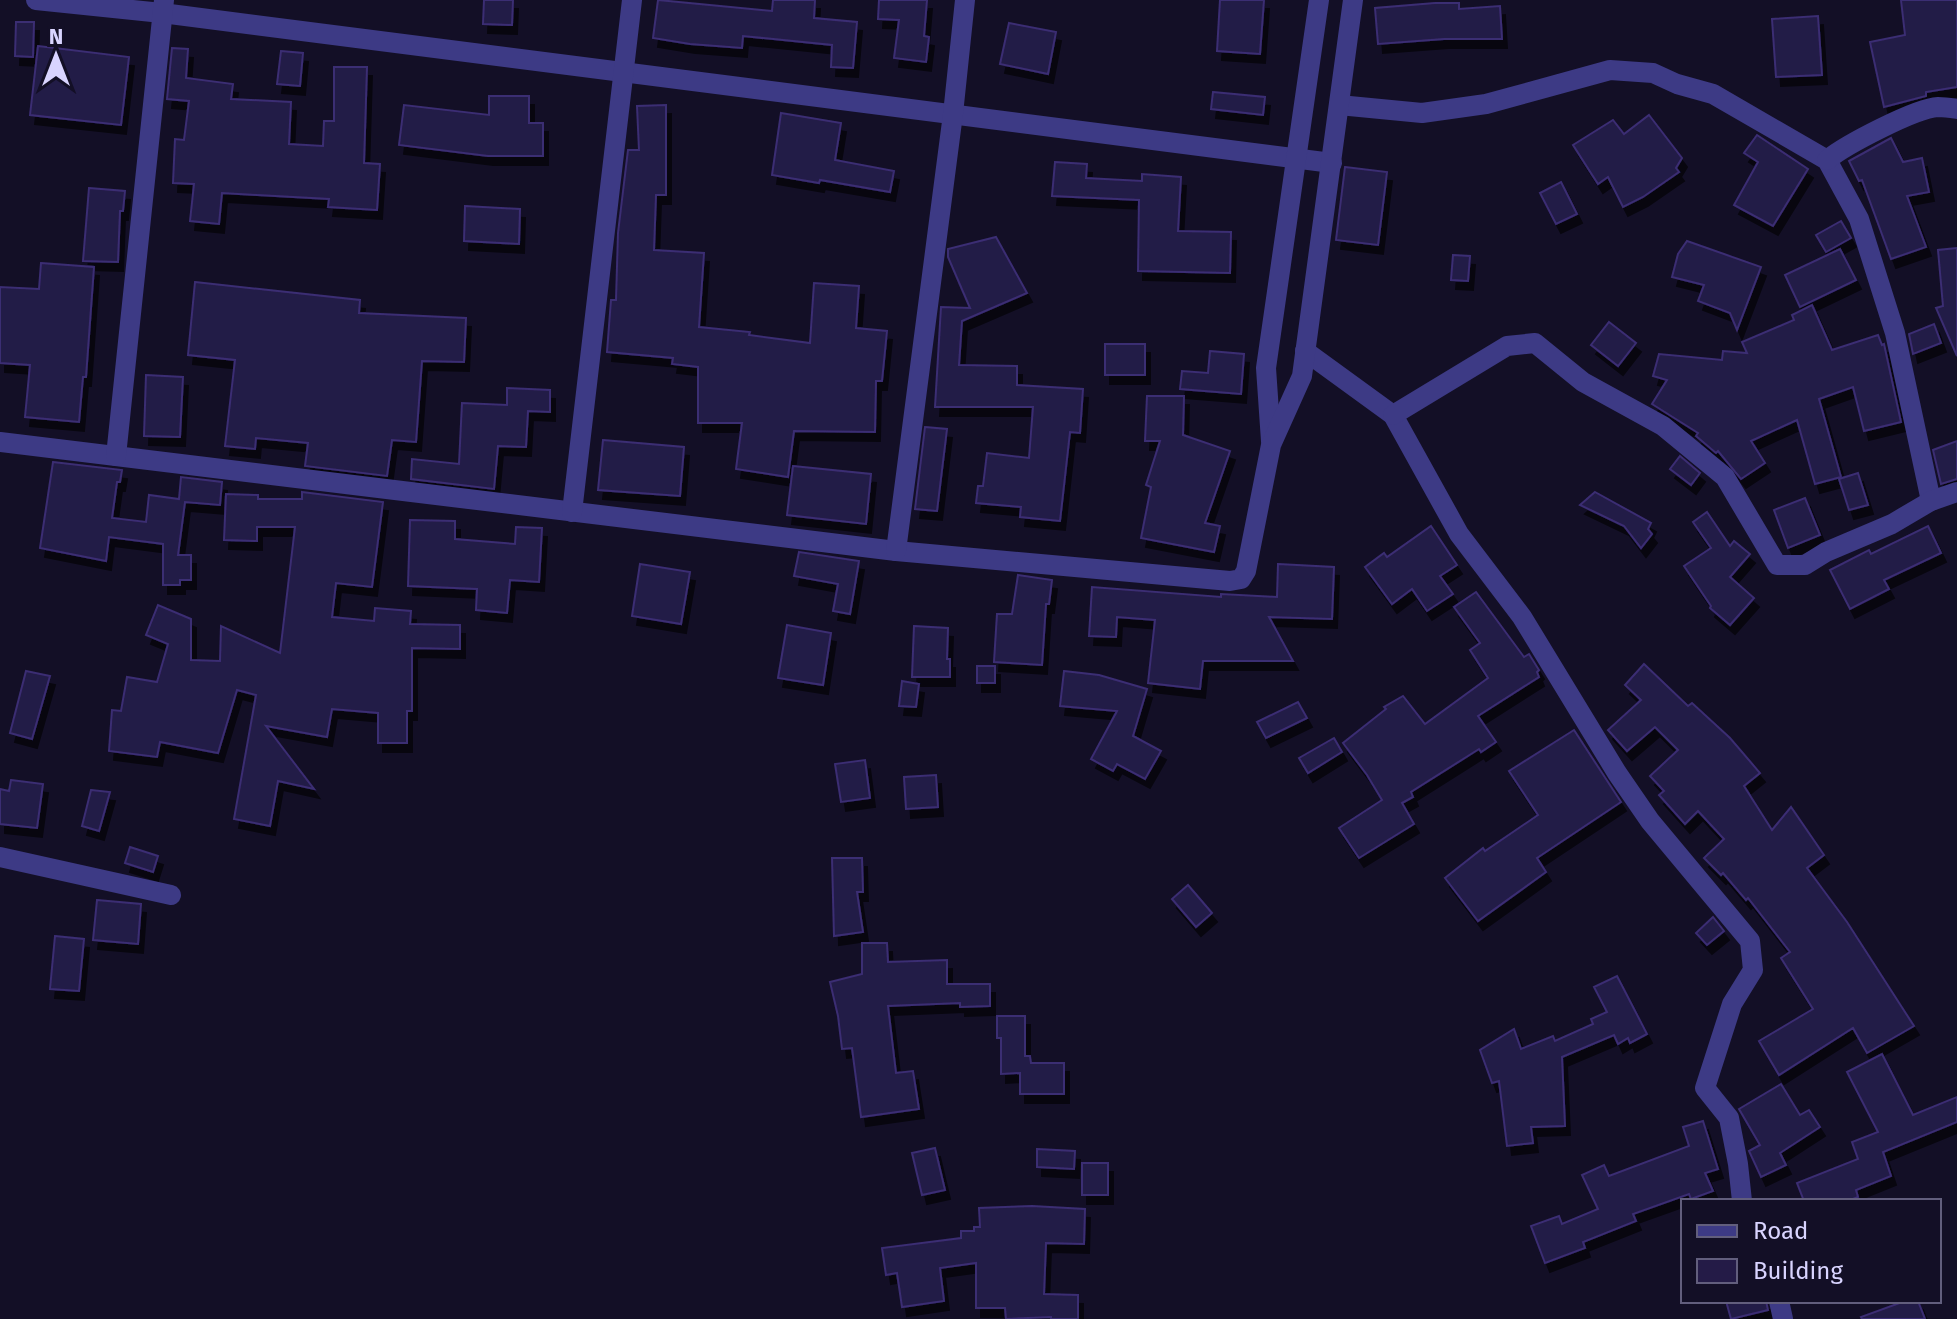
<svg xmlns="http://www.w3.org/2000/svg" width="1957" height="1319" font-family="'Fira Sans',sans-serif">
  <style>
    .building { fill: #241b47; stroke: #3b2d73; stroke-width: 2; filter: url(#shadow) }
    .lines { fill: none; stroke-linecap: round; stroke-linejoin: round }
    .minor { stroke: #3d3a85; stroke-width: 20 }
  </style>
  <defs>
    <filter id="shadow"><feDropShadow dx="5" dy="9" stdDeviation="0" flood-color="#0009"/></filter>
  </defs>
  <rect width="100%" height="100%" fill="#130f26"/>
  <g class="building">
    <polygon points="484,0 513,0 512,25 483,24"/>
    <polygon points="658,0 772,11 773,0 815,0 814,18 857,22 853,68 831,67 832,45 743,36 742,48 690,44 653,38"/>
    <polygon points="879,0 927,0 924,36 929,37 926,62 894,58 899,20 878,19"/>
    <polygon points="1220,0 1264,0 1260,54 1217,51"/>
    <polygon points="1901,0 1957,0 1957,87 1926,92 1926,96 1884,107 1870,42 1905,35"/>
    <polygon points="1435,3 1459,3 1459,9 1500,6 1502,39 1444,39 1378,44 1375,8"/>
    <polygon points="1818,16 1822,75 1776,77 1772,19"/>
    <polygon points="16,22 34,22 33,57 15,56"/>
    <polygon points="1009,23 1056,32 1048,74 1000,64"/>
    <polygon points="38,46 129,57 121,125 30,115"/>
    <polygon points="172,48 188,49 186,78 233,84 231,99 291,102 289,144 323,146 324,121 334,121 334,67 367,67 364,163 380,164 377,210 328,207 329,199 222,193 219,224 190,221 194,184 173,183 175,139 184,140 189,101 167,99"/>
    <polygon points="281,51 303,53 300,86 277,84"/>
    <polygon points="1213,92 1265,97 1263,115 1211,109"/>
    <polygon points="489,96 529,96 529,123 543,123 543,156 488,156 399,145 404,105 489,115"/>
    <polygon points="666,105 666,195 656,195 654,250 704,253 699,327 750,332 749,335 810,343 814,283 859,286 856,328 887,331 882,381 876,381 875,432 794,431 788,477 736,469 742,423 698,423 698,367 672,364 673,358 607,352 611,300 616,300 618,233 628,150 639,150 637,106"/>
    <polygon points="781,113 841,123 835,160 894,171 890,192 820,180 819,183 772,175"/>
    <polygon points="1649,115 1682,158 1676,168 1679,172 1643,197 1623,207 1608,177 1598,184 1573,145 1613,120 1624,134"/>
    <polygon points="1757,135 1808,169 1773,226 1734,205 1758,162 1744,153"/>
    <polygon points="1891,138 1903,162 1922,158 1929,192 1907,196 1926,247 1891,259 1862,180 1859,181 1849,161"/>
    <polygon points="1055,162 1087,164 1086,178 1142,181 1142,174 1181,177 1178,231 1231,232 1230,273 1138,271 1139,200 1052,196"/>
    <polygon points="1345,167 1387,172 1378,245 1336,240"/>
    <polygon points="1561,182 1577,214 1556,224 1540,193"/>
    <polygon points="89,188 125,191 123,211 120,211 118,262 83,261"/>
    <polygon points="465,206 520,209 519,244 464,241"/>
    <polygon points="1841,221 1851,238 1826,252 1816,235"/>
    <polygon points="996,237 1027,293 962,321 959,365 1017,366 1017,385 1083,389 1080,433 1070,432 1060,521 1020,517 1021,507 976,503 978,486 983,486 987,453 1029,458 1033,407 935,407 941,307 970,308 948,257 948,249"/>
    <polygon points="1687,241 1761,267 1737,330 1730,313 1698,301 1704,285 1672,277 1678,254"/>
    <polygon points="1957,248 1957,356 1936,308 1943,306 1938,250"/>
    <polygon points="1840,249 1856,280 1800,307 1785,275"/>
    <polygon points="1453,255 1470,256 1468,281 1451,280"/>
    <polygon points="41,263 94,267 86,377 83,377 79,422 25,417 30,365 0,363 0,287 39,289"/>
    <polygon points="195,282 360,300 359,313 466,318 464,362 422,361 416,442 392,440 387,476 305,466 308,443 256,438 255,449 225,446 235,360 188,355"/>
    <polygon points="1812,305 1832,350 1878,335 1882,345 1884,344 1901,422 1864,431 1853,387 1819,399 1841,477 1815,484 1797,420 1751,441 1765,463 1741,479 1718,451 1716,453 1696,436 1698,433 1652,404 1667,380 1653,376 1659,354 1722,360 1723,351 1747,353 1742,342 1794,320 1792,315"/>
    <polygon points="1609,322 1636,343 1618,366 1591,345"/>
    <polygon points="1934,324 1941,343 1913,354 1909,334"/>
    <rect x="1105" y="344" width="40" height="31"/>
    <polygon points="1210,351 1244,354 1241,394 1180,389 1182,371 1208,373"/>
    <polygon points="146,375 183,377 180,437 144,436"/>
    <polygon points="507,388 550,390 550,412 528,411 526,447 498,446 494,489 411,479 412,459 459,464 462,403 507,405"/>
    <polygon points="1147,396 1184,396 1183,435 1230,451 1205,523 1220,526 1214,552 1141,538 1151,487 1146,485 1160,441 1145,441"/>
    <polygon points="925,427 947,429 937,511 915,509"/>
    <polygon points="603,440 684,447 680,496 598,490"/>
    <polygon points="1957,441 1957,479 1941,484 1933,450"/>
    <polygon points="1680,456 1700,473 1691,485 1670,469"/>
    <polygon points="53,462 122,470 120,482 117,482 112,518 146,522 149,495 179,499 181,477 222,482 220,505 185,502 178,555 191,555 191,580 180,580 180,585 163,585 163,544 109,537 106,561 40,548"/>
    <polygon points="793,466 871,474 866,524 787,515"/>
    <polygon points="1858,473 1868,505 1849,510 1839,479"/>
    <polygon points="302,492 383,502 372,587 336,583 332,617 374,621 375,608 411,611 410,624 460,625 460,649 412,648 412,711 407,711 407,743 378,743 378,713 332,709 327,737 266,726 314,789 278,781 270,826 234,819 256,695 237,690 218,753 160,742 157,757 109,751 112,710 121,711 127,677 157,682 168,644 146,635 158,605 191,619 191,660 220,661 221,626 280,653 295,527 257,527 257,541 224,540 226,494 258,495 258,499 302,499"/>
    <polygon points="1595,492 1651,523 1648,529 1652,534 1641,548 1624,526 1580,505"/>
    <polygon points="1805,498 1820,535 1788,548 1774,510"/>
    <polygon points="1707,512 1730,546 1734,541 1750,554 1730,577 1754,598 1730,625 1710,608 1711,606 1684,566 1711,548 1693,522"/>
    <polygon points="410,520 455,521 455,539 515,544 516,527 542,528 539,582 510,580 507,613 476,610 477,589 408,586"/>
    <polygon points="1431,526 1457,565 1440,576 1453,594 1427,611 1412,589 1392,604 1365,567 1384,553 1387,557"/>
    <polygon points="1928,526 1941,553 1884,580 1889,589 1850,609 1830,570 1869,550 1871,554"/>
    <polygon points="799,552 859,561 850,614 833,611 838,584 794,576"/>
    <polygon points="640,564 690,572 681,624 632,616"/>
    <polygon points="1278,564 1334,567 1332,619 1269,617 1293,661 1203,661 1200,689 1148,683 1155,620 1117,617 1116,637 1089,636 1092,587 1221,597 1221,594 1277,597"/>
    <polygon points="1018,575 1052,580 1049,604 1046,604 1042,665 994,662 997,614 1012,614"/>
    <polygon points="1476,592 1524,657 1529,654 1539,670 1537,672 1539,677 1478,716 1496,742 1481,752 1479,749 1411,792 1413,797 1402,803 1414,824 1359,858 1339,828 1382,800 1367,775 1343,743 1386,709 1384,707 1403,696 1425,724 1488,678 1470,650 1480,643 1454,607"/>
    <polygon points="787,625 831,633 823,685 778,678"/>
    <polygon points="914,626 948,628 947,659 950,659 950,677 912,677"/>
    <polygon points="1644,664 1688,706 1692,703 1730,738 1760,773 1744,786 1772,830 1791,807 1824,855 1807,868 1847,922 1914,1026 1867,1053 1853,1028 1779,1075 1759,1041 1813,1009 1781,958 1790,952 1748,898 1746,900 1723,873 1721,875 1704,858 1724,839 1698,811 1685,824 1659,795 1664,791 1650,776 1678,750 1655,727 1627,751 1608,730 1641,700 1625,685"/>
    <rect x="977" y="666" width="18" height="17"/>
    <polygon points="26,671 50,676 32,739 10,733"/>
    <polygon points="1064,671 1099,675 1147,689 1133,736 1161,751 1145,779 1117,764 1113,771 1091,759 1117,711 1060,706"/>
    <polygon points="902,681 919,684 916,707 899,706"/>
    <polygon points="1298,702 1307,718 1266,738 1257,722"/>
    <polygon points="1574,730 1621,802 1537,858 1546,872 1478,921 1445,878 1483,848 1485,851 1538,815 1509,771"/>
    <polygon points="1334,738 1342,752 1308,773 1299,758"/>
    <polygon points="865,760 870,798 841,802 835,764"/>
    <polygon points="936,775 938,807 906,809 904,777"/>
    <polygon points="11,780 43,784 37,828 0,824 0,789 9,791"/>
    <polygon points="91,790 110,792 99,831 82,826"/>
    <polygon points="130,847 158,856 153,872 125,863"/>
    <polygon points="832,858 862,858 863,892 857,892 863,932 834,936"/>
    <polygon points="1188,885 1212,913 1196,927 1172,899"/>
    <polygon points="97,900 141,904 138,944 93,940"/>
    <polygon points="1713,917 1724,931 1707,945 1696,933"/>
    <polygon points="55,936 84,939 79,991 50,989"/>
    <polygon points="862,943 887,943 888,962 947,960 947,984 990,984 990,1006 960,1007 960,1003 888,1006 896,1073 913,1071 919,1109 861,1117 852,1048 842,1049 838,1016 830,982 862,974"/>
    <polygon points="1617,976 1647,1034 1630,1043 1628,1038 1618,1044 1614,1035 1562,1057 1565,1126 1531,1127 1533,1143 1507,1146 1499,1081 1492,1083 1480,1050 1514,1029 1521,1049 1553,1036 1555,1041 1593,1024 1591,1019 1607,1012 1594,987"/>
    <polygon points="997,1016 1025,1016 1025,1056 1030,1056 1031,1063 1064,1063 1064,1094 1020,1094 1020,1073 1001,1074 1001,1038 997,1038"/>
    <polygon points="1882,1054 1913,1115 1957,1097 1957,1122 1883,1152 1891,1176 1856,1190 1858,1197 1848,1201 1804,1201 1797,1183 1858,1159 1852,1142 1878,1132 1847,1072"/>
    <polygon points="1781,1084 1800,1115 1809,1110 1820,1127 1780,1153 1786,1165 1761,1177 1749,1151 1760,1145 1739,1109"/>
    <polygon points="1703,1121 1718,1169 1705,1173 1713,1191 1691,1199 1689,1194 1633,1214 1636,1221 1583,1242 1585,1248 1545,1263 1531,1226 1559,1216 1562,1224 1598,1209 1582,1175 1604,1165 1609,1176 1689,1146 1683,1127"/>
    <polygon points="935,1148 945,1190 922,1195 912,1153"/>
    <polygon points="1037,1149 1075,1151 1074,1169 1037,1167"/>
    <rect x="1082" y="1163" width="26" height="32"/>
    <polygon points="1032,1206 1085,1209 1084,1244 1046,1243 1044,1294 1078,1295 1078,1319 1051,1319 1051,1317 1006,1319 1005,1308 976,1308 976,1263 940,1268 944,1301 902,1307 897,1273 886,1275 882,1248 961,1238 961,1231 974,1231 974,1227 980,1227 979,1208"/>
    <polygon points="1726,1301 1766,1301 1768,1310 1731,1319"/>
    <polygon points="1905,1301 1918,1301 1925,1319 1862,1319 1861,1317"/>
  </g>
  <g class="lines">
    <g class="minor">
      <polyline points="36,0 162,13 1332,163"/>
      <polyline points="1339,105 1422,113 1486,104 1610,70 1653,73 1677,84 1713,94 1827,160 1859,219 1895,333 1931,501"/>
      <path d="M1827 160C1845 145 1916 108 1938 107 1944 107 1951 108 1957 109"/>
      <polyline points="1305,351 1393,415 1459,534 1522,617 1617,773 1650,821 1750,941 1753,970 1732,1004 1705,1088 1729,1118 1738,1164 1742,1201"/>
      <polyline points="1393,415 1507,346 1535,343 1583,382 1663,426 1725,477 1777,565 1805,565 1826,552 1892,524 1931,501 1957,492"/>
      <polyline points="1271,441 1266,368 1319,0"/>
      <polyline points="0,442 896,551 1230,581 1241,579 1246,571 1271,445 1302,376 1353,0"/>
      <polyline points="116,456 164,0"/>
      <polyline points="572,512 632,0"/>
      <polyline points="896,551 953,114 965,0"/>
      <polyline points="0,857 171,895"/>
      <polyline points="1779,1301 1783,1319"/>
    </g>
  </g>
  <rect x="1681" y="1199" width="260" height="104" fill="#130f26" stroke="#625e7d" stroke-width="2"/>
  <rect x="1697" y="1225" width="40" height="12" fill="#3d3a85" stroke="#625e7d" stroke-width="2"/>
  <text x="1753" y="1239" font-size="24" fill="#d9d4ff">Road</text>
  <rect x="1697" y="1259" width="40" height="24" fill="#241b47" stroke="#625e7d" stroke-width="2"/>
  <text x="1753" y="1279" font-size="24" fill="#d9d4ff">Building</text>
  <g transform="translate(56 56)" stroke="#130f26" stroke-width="6" paint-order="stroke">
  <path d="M0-6L14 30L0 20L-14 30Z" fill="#d9d4ff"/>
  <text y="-12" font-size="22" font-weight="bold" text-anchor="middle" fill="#d9d4ff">N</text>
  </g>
</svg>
